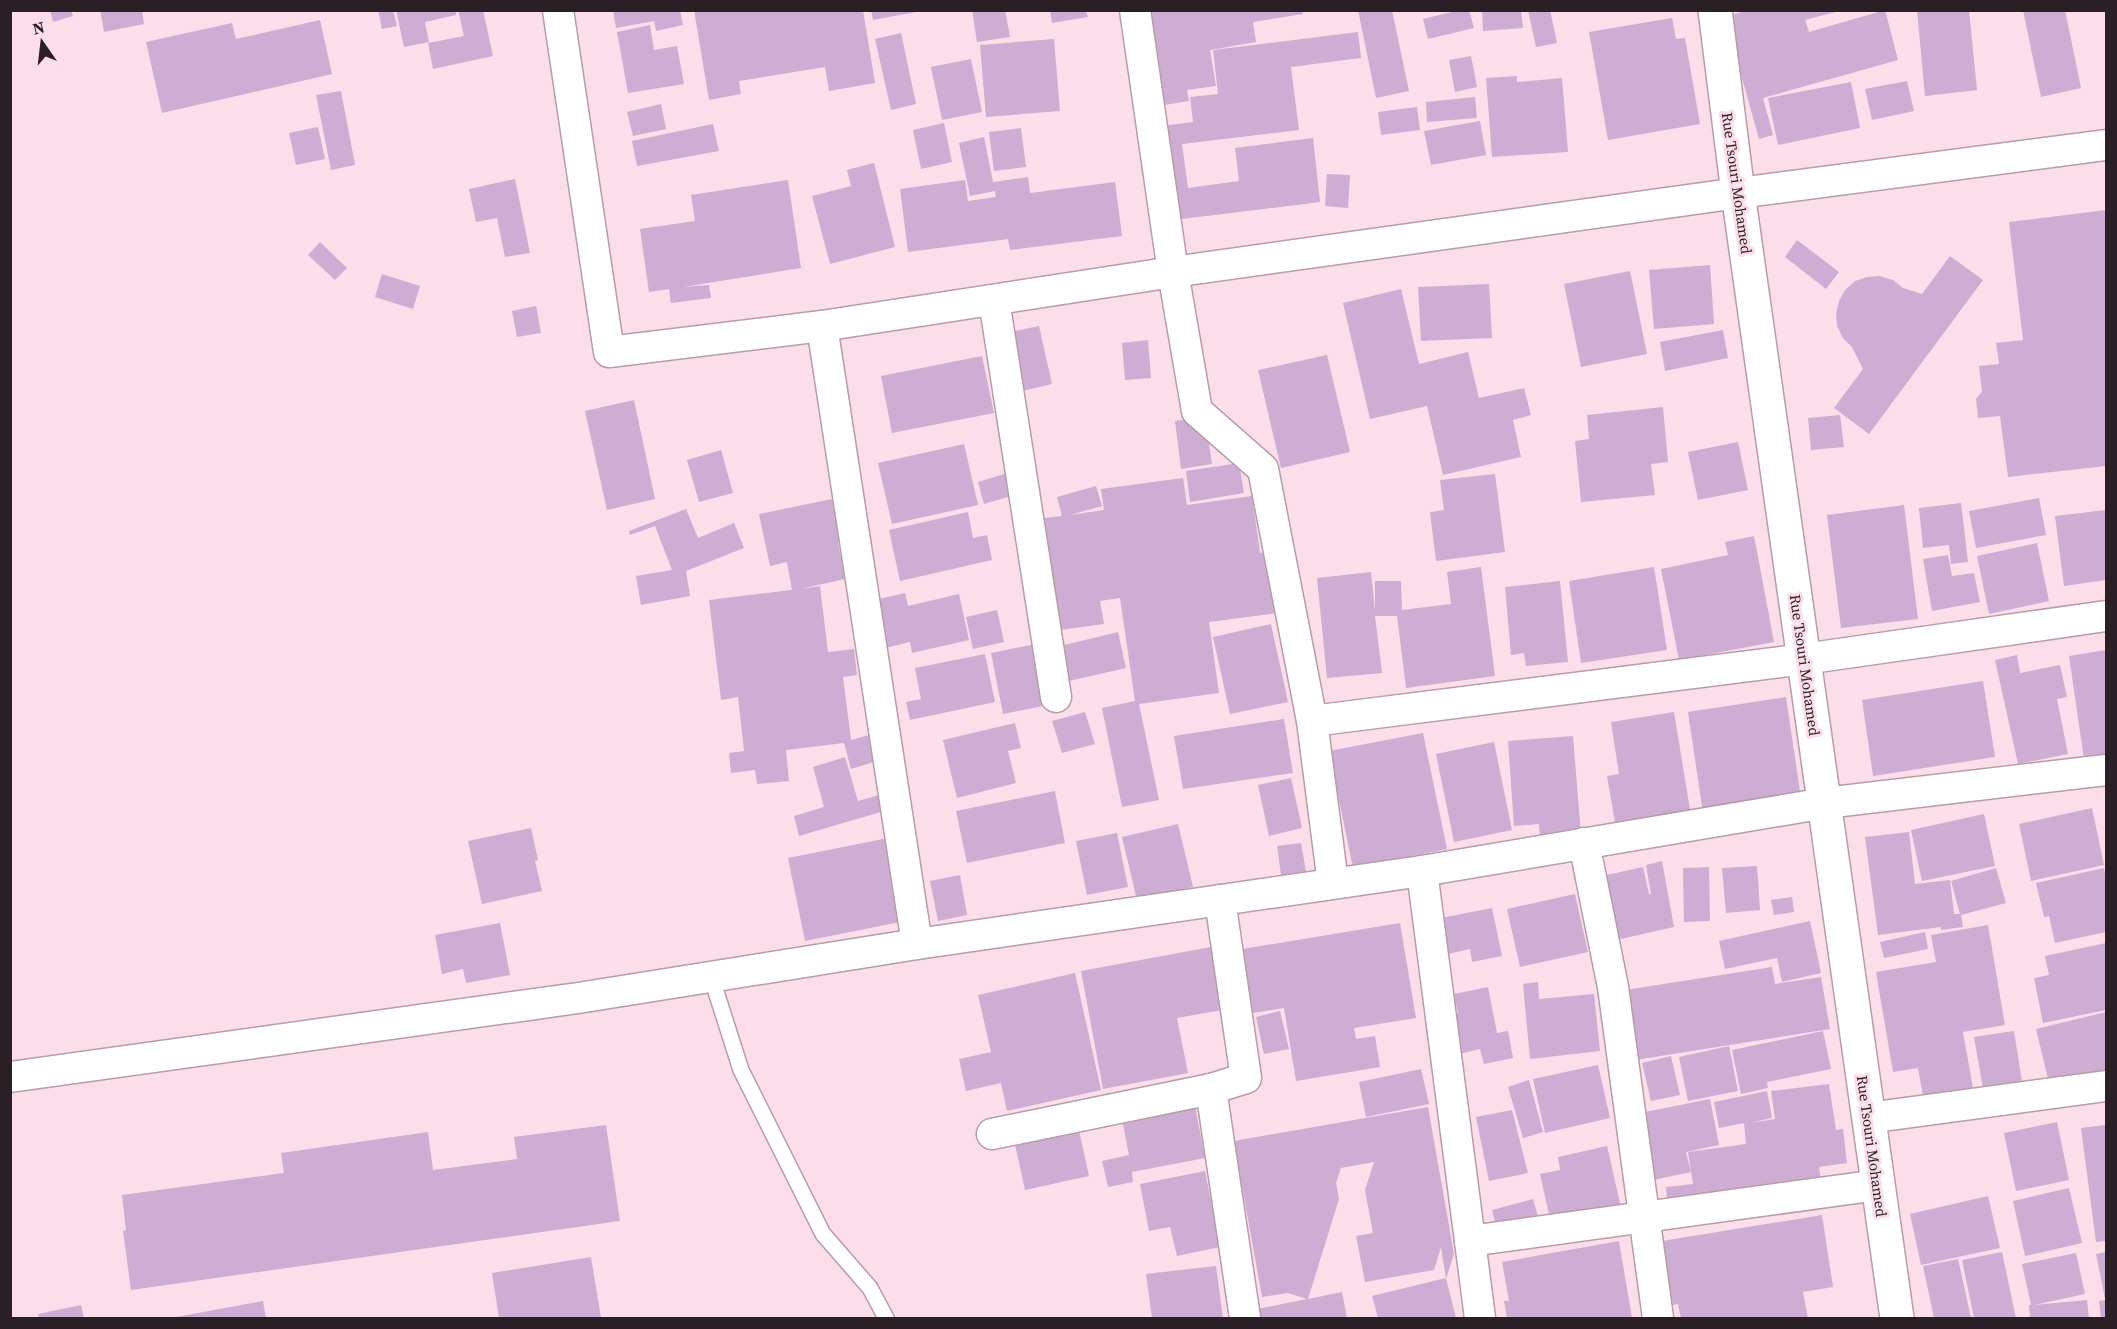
<svg xmlns="http://www.w3.org/2000/svg" width="2117" height="1329" font-family="'Source Serif 4',serif">
  <style>
    .building { fill: #cdadd4 }
    .lines { fill: none; stroke-linecap: round; stroke-linejoin: round }
    .service-casing { stroke: #b99ca8; stroke-width: 18 }
    .minor-casing { stroke: #b99ca8; stroke-width: 33 }
    .tertiary-casing { stroke: #b99ca8; stroke-width: 36 }
    .service { stroke: #fff; stroke-width: 15 }
    .minor { stroke: #fff; stroke-width: 30 }
    .tertiary { stroke: #fff; stroke-width: 33 }
    .labels { text-anchor: middle; dominant-baseline: central; stroke-width: 6; stroke-linejoin: round; paint-order: stroke }
    .street-label { font-size: 15px; fill: #2a1f24; stroke: #fcddea }
  </style>
  <rect width="100%" height="100%" fill="#fcddea"/>
  <g class="building">
    <polygon points="50,10 71,10 73,16 53,22"/>
    <polygon points="100,10 142,10 144,24 104,32"/>
    <polygon points="378,10 393,10 397,26 382,29"/>
    <polygon points="396,10 455,10 456,15 425,22 429,42 404,47"/>
    <polygon points="458,10 483,10 493,56 433,69 428,43 464,36"/>
    <polygon points="613,10 680,10 683,25 656,31 654,21 616,28"/>
    <polygon points="694,10 863,10 875,83 829,91 825,67 739,81 741,94 709,100"/>
    <polygon points="871,10 916,10 916,12 873,20"/>
    <polygon points="972,10 1005,10 1010,37 977,42"/>
    <polygon points="1050,10 1086,10 1088,17 1052,23"/>
    <polygon points="1130,10 1302,10 1303,14 1253,22 1256,42 1210,50 1216,86 1187,90 1189,101 1146,108"/>
    <polygon points="1358,10 1392,10 1409,91 1376,98"/>
    <polygon points="1460,10 1469,10 1474,28 1428,39 1423,19"/>
    <polygon points="1482,10 1521,10 1523,28 1483,31"/>
    <polygon points="1528,10 1550,10 1557,43 1536,47"/>
    <polygon points="1748,10 1843,10 1805,20 1809,32 1885,10 1898,60 1763,98 1773,135 1759,139 1725,17"/>
    <polygon points="1917,10 1969,10 1977,90 1925,96"/>
    <polygon points="2023,10 2065,10 2081,88 2041,97"/>
    <polygon points="1672,18 1676,39 1685,38 1700,124 1608,140 1589,32"/>
    <polygon points="320,20 332,74 162,113 146,42 232,23 236,39"/>
    <polygon points="650,25 654,50 677,46 684,84 628,93 617,32"/>
    <polygon points="1358,32 1361,58 1291,67 1299,130 1182,144 1188,188 1239,181 1235,148 1313,138 1320,202 1165,221 1154,127 1193,122 1190,97 1218,94 1213,50"/>
    <polygon points="901,33 916,104 891,110 875,39"/>
    <polygon points="1054,39 1060,111 986,117 980,45"/>
    <polygon points="1471,56 1477,87 1455,92 1449,60"/>
    <polygon points="971,59 982,112 942,120 931,67"/>
    <polygon points="1517,76 1517,82 1562,78 1568,152 1492,157 1486,78"/>
    <polygon points="1907,81 1914,111 1872,120 1865,89"/>
    <polygon points="1851,82 1860,128 1778,145 1768,98"/>
    <polygon points="341,91 355,165 331,170 316,95"/>
    <polygon points="1475,97 1477,118 1427,122 1426,102"/>
    <polygon points="661,104 666,129 633,136 627,112"/>
    <polygon points="1417,107 1420,130 1381,135 1378,112"/>
    <polygon points="1480,121 1486,155 1431,165 1424,131"/>
    <polygon points="944,123 952,162 921,169 913,130"/>
    <polygon points="713,124 719,151 637,166 632,141"/>
    <polygon points="318,127 325,159 296,165 289,133"/>
    <polygon points="1021,128 1026,167 994,171 989,132"/>
    <polygon points="984,137 993,182 1028,177 1030,193 1115,182 1122,236 1010,250 1008,239 908,252 900,189 965,180 968,201 996,197 995,191 970,196 959,143"/>
    <polygon points="874,163 895,247 830,264 812,196 851,186 847,170"/>
    <polygon points="1327,174 1350,175 1348,208 1325,206"/>
    <polygon points="515,179 530,253 505,257 497,218 476,222 469,189"/>
    <polygon points="788,180 801,268 683,287 709,285 711,298 671,303 669,289 649,292 640,229 695,221 691,195"/>
    <polygon points="2106,210 2106,466 2008,477 2000,416 1978,418 1976,399 1982,392 1979,366 1999,364 1996,343 2023,340 2009,222"/>
    <polygon points="1797,240 1839,272 1826,289 1785,257"/>
    <polygon points="320,242 347,268 335,280 308,255"/>
    <polygon points="1950,256 1983,280 1869,434 1834,408 1863,369 1852,347 1843,338 1837,326 1836,314 1839,301 1845,290 1855,281 1867,277 1880,276 1893,280 1903,288 1922,294"/>
    <polygon points="1710,265 1714,324 1654,329 1649,270"/>
    <polygon points="1630,271 1647,354 1581,367 1564,284"/>
    <polygon points="382,274 420,286 413,309 375,297"/>
    <polygon points="1489,284 1492,338 1421,341 1418,287"/>
    <polygon points="1401,289 1419,364 1468,352 1479,398 1524,388 1531,415 1513,420 1521,457 1443,475 1427,406 1370,419 1343,303"/>
    <polygon points="536,306 541,333 517,337 512,311"/>
    <polygon points="1039,326 1052,384 1022,391 1010,332"/>
    <polygon points="1723,330 1728,358 1665,371 1660,342"/>
    <polygon points="1148,340 1151,378 1125,380 1122,343"/>
    <polygon points="1327,355 1350,452 1281,468 1258,370"/>
    <polygon points="982,356 994,413 892,433 881,376"/>
    <polygon points="634,400 655,499 607,510 585,411"/>
    <polygon points="1663,407 1668,462 1651,464 1655,495 1581,502 1575,441 1589,439 1587,415"/>
    <polygon points="1840,415 1844,447 1811,450 1808,418"/>
    <polygon points="1205,417 1212,464 1181,469 1175,421"/>
    <polygon points="1738,442 1748,490 1698,500 1688,452"/>
    <polygon points="964,444 978,505 892,524 878,463"/>
    <polygon points="721,450 733,493 699,502 687,460"/>
    <polygon points="1239,463 1244,493 1190,502 1186,471"/>
    <polygon points="1014,471 1021,493 984,504 978,482"/>
    <polygon points="1495,474 1505,552 1436,561 1430,512 1444,510 1440,480"/>
    <polygon points="1183,478 1187,505 1252,496 1260,553 1269,552 1277,613 1209,622 1219,693 1139,704 1159,800 1122,807 1102,708 1135,701 1120,598 1100,601 1104,624 1052,631 1036,519 1062,516 1057,497 1096,486 1102,506 1070,515 1104,510 1101,489"/>
    <polygon points="2039,498 2046,535 1976,548 1969,511"/>
    <polygon points="832,499 841,542 838,543 845,579 800,589 820,586 828,652 854,649 857,675 843,677 851,740 869,735 877,761 851,769 844,743 786,750 789,781 757,784 755,770 731,773 729,753 744,751 738,697 721,700 709,600 792,590 787,562 770,566 759,514"/>
    <polygon points="1961,503 1968,562 1951,564 1949,545 1923,548 1919,508"/>
    <polygon points="1904,505 1918,619 1841,628 1827,515"/>
    <polygon points="686,509 698,538 734,523 744,548 686,571 690,596 641,605 636,576 672,570 655,526 630,535 629,531"/>
    <polygon points="2106,510 2106,580 2064,586 2055,516"/>
    <polygon points="968,512 973,538 987,535 992,560 900,581 889,530"/>
    <polygon points="1754,536 1774,642 1679,660 1661,569 1728,555 1725,542"/>
    <polygon points="2037,543 2049,601 1989,614 1977,556"/>
    <polygon points="1948,555 1952,576 1974,573 1980,602 1932,611 1923,559"/>
    <polygon points="1481,567 1495,676 1406,688 1397,616 1375,616 1382,673 1327,678 1317,578 1371,572 1375,611 1375,581 1401,581 1402,610 1451,604 1447,572"/>
    <polygon points="1654,567 1667,650 1581,663 1569,581"/>
    <polygon points="1560,581 1568,662 1526,666 1524,653 1511,655 1505,587"/>
    <polygon points="905,593 908,606 959,594 969,640 912,653 910,642 881,649 870,601"/>
    <polygon points="997,610 1004,642 973,649 966,617"/>
    <polygon points="1271,624 1288,702 1230,714 1213,637"/>
    <polygon points="1118,632 1126,668 1060,683 1052,648"/>
    <polygon points="1040,643 1053,704 1003,714 991,653"/>
    <polygon points="2106,650 2106,770 2086,773 2069,656"/>
    <polygon points="985,654 995,702 910,720 906,702 921,699 915,668"/>
    <polygon points="2017,655 2020,673 2060,665 2067,697 2057,699 2068,754 2018,764 1995,660"/>
    <polygon points="1983,681 1995,757 1873,776 1862,700"/>
    <polygon points="1786,697 1802,805 1704,820 1688,712"/>
    <polygon points="1085,712 1095,744 1062,753 1052,721"/>
    <polygon points="1674,712 1692,822 1617,834 1607,776 1619,774 1611,722"/>
    <polygon points="1284,719 1293,773 1183,789 1174,736"/>
    <polygon points="1015,723 1021,748 1008,751 1016,783 957,798 943,740"/>
    <polygon points="1423,733 1447,849 1353,868 1329,751"/>
    <polygon points="1573,736 1581,835 1540,839 1539,824 1514,826 1508,741"/>
    <polygon points="1494,742 1512,830 1454,842 1436,754"/>
    <polygon points="845,757 858,801 879,795 884,811 799,836 794,816 824,807 813,767"/>
    <polygon points="1291,778 1302,828 1269,836 1258,785"/>
    <polygon points="1055,791 1065,843 967,863 956,811"/>
    <polygon points="2092,808 2104,865 2031,881 2019,824"/>
    <polygon points="1984,814 1995,866 1922,881 1911,830"/>
    <polygon points="1178,824 1193,887 1137,900 1122,837"/>
    <polygon points="531,828 538,860 535,861 542,891 482,904 468,841"/>
    <polygon points="1909,832 1915,884 1950,880 1954,914 1960,914 1951,881 1996,868 2006,903 1961,915 1963,927 1941,930 1941,927 1878,935 1865,837"/>
    <polygon points="1117,833 1128,887 1087,895 1076,841"/>
    <polygon points="888,838 905,921 805,941 788,858"/>
    <polygon points="1301,843 1307,878 1282,882 1277,846"/>
    <polygon points="1662,861 1674,927 1607,942 1593,878 1643,867 1649,894 1651,894 1646,865"/>
    <polygon points="1757,866 1760,910 1726,913 1722,868"/>
    <polygon points="1709,867 1710,921 1684,922 1683,868"/>
    <polygon points="2104,868 2106,880 2106,932 2055,943 2049,916 2044,917 2036,883"/>
    <polygon points="960,875 967,915 938,921 930,881"/>
    <polygon points="1575,894 1588,952 1520,967 1507,909"/>
    <polygon points="1792,897 1794,912 1774,915 1771,900"/>
    <polygon points="1492,908 1502,956 1472,962 1470,949 1448,954 1441,918"/>
    <polygon points="1810,921 1821,973 1782,982 1777,958 1725,969 1719,941"/>
    <polygon points="500,923 510,975 466,983 463,969 442,974 435,935"/>
    <polygon points="1400,923 1416,1018 1354,1028 1356,1039 1375,1036 1380,1067 1296,1081 1284,1008 1246,1014 1236,950"/>
    <polygon points="1988,925 2005,1025 1963,1032 1974,1094 1924,1102 1918,1068 1893,1072 1876,972 1936,962 1931,935"/>
    <polygon points="1925,932 1928,949 1884,958 1880,942"/>
    <polygon points="2106,943 2106,1010 2043,1023 2034,978 2049,975 2045,956"/>
    <polygon points="1211,947 1222,1010 1177,1018 1188,1073 1103,1089 1081,971"/>
    <polygon points="1772,967 1775,984 1821,977 1830,1029 1629,1061 1619,991"/>
    <polygon points="1075,973 1101,1090 1007,1111 1001,1083 966,1091 959,1059 991,1052 978,995"/>
    <polygon points="1538,982 1539,999 1594,994 1600,1051 1530,1059 1523,984"/>
    <polygon points="1488,987 1497,1033 1508,1031 1513,1058 1484,1064 1480,1049 1455,1055 1447,1015 1458,1013 1454,994"/>
    <polygon points="1280,1011 1289,1049 1264,1054 1256,1017"/>
    <polygon points="2106,1012 2106,1082 2052,1095 2036,1029"/>
    <polygon points="1823,1031 1831,1069 1767,1082 1768,1088 1741,1094 1732,1050"/>
    <polygon points="2014,1031 2022,1082 1983,1088 1974,1037"/>
    <polygon points="1729,1046 1738,1091 1688,1101 1679,1057"/>
    <polygon points="1671,1056 1680,1095 1651,1101 1642,1063"/>
    <polygon points="1598,1065 1610,1118 1545,1133 1533,1079"/>
    <polygon points="1421,1069 1429,1104 1366,1117 1359,1082"/>
    <polygon points="1529,1080 1543,1132 1523,1138 1508,1087"/>
    <polygon points="1829,1084 1836,1130 1843,1129 1847,1163 1819,1167 1822,1187 1667,1201 1666,1187 1693,1184 1688,1152 1746,1144 1744,1123 1719,1128 1714,1102 1767,1091 1772,1118 1749,1123 1775,1119 1771,1091"/>
    <polygon points="1710,1099 1719,1145 1686,1152 1691,1172 1649,1181 1635,1114"/>
    <polygon points="1195,1106 1205,1158 1132,1172 1133,1182 1108,1187 1102,1161 1129,1155 1122,1119"/>
    <polygon points="1428,1107 1454,1254 1446,1279 1441,1247 1434,1270 1365,1282 1356,1236 1373,1233 1365,1190 1374,1162 1341,1168 1336,1183 1339,1199 1308,1299 1342,1292 1347,1318 1258,1318 1257,1309 1307,1299 1288,1293 1262,1297 1234,1141"/>
    <polygon points="1512,1110 1528,1173 1489,1181 1476,1117"/>
    <polygon points="2057,1122 2069,1180 2016,1191 2004,1133"/>
    <polygon points="606,1125 620,1221 131,1290 123,1231 126,1230 122,1195 284,1173 281,1153 428,1132 433,1170 517,1159 514,1137"/>
    <polygon points="2106,1125 2106,1241 2096,1242 2081,1128"/>
    <polygon points="1078,1126 1089,1176 1025,1190 1014,1140"/>
    <polygon points="1607,1146 1623,1216 1553,1232 1540,1174 1560,1170 1558,1157"/>
    <polygon points="1205,1171 1220,1247 1177,1256 1170,1227 1149,1231 1140,1184"/>
    <polygon points="2069,1188 2082,1243 2025,1256 2013,1201"/>
    <polygon points="1988,1196 2000,1248 1921,1265 1910,1214"/>
    <polygon points="1533,1199 1540,1223 1498,1234 1492,1210"/>
    <polygon points="1822,1215 1833,1287 1803,1292 1808,1318 1681,1318 1678,1304 1673,1305 1662,1241"/>
    <polygon points="1619,1241 1632,1318 1507,1318 1504,1301 1509,1301 1502,1262"/>
    <polygon points="2002,1252 2016,1318 1974,1318 1962,1260"/>
    <polygon points="2106,1252 2106,1299 2105,1299 2096,1254"/>
    <polygon points="2076,1253 2085,1294 2034,1305 2087,1300 2089,1318 2030,1318 2029,1305 2031,1305 2022,1264"/>
    <polygon points="591,1257 601,1318 499,1318 492,1273"/>
    <polygon points="1958,1259 1971,1318 1934,1318 1923,1266"/>
    <polygon points="1216,1266 1223,1318 1152,1318 1146,1274"/>
    <polygon points="1446,1278 1456,1318 1378,1318 1372,1296"/>
    <polygon points="2106,1300 2106,1318 2101,1318 2099,1301"/>
    <polygon points="263,1301 266,1318 176,1318 176,1317"/>
    <polygon points="81,1305 84,1318 39,1318 38,1314"/>
  </g>
  <g class="lines">
    <defs>
      <polyline id="service" points="711,976 741,1070 823,1234 870,1288 886,1318"/>
      <g id="minor">
        <polyline points="558,10 609,352 822,326 1173,272 1738,193 2106,145"/>
        <polyline points="1135,10 1173,272 1197,411 1263,469 1312,721 1333,883"/>
        <polyline points="994,300 1056,697"/>
        <polyline points="822,326 917,944 1422,871 1825,803 2106,770"/>
        <polyline points="1312,721 1804,659 2106,616"/>
        <polyline points="1584,843 1613,987 1658,1318"/>
        <polyline points="1422,871 1480,1318"/>
        <polyline points="10,1077 578,998 917,944"/>
        <polyline points="1211,1089 1245,1318"/>
        <polyline points="1868,1118 2106,1086"/>
        <polyline points="992,1134 1211,1089 1246,1078 1220,900"/>
        <polyline points="1470,1241 1878,1185"/>
      </g>
      <polyline id="tertiary" points="1715,10 1738,193 1897,1318"/>
    </defs>
    <use href="#service" class="service-casing"/>
    <use href="#minor" class="minor-casing"/>
    <use href="#tertiary" class="tertiary-casing"/>
    <use href="#service" class="service"/>
    <use href="#minor" class="minor"/>
    <use href="#tertiary" class="tertiary"/>
  </g>
  <g class="labels">
    <g class="street-label">
      <text transform="translate(1737 183) rotate(82)">Rue Tsouri Mohamed</text>
      <text transform="translate(1805 665) rotate(82)">Rue Tsouri Mohamed</text>
      <text transform="translate(1872 1146) rotate(82)">Rue Tsouri Mohamed</text>
    </g>
  </g>
  <rect width="2117" height="1329" fill="none" stroke="#2a1f24" stroke-width="24"/>
  <g transform="translate(42 42) rotate(346)" stroke="#fcddea" stroke-width="4.5" paint-order="stroke">
  <path d="M0-4.5L10 22L0 15L-10 22Z" fill="#2a1f24"/>
  <text y="-9" font-size="16" font-weight="bold" text-anchor="middle" fill="#2a1f24">N</text>
  </g>
</svg>
